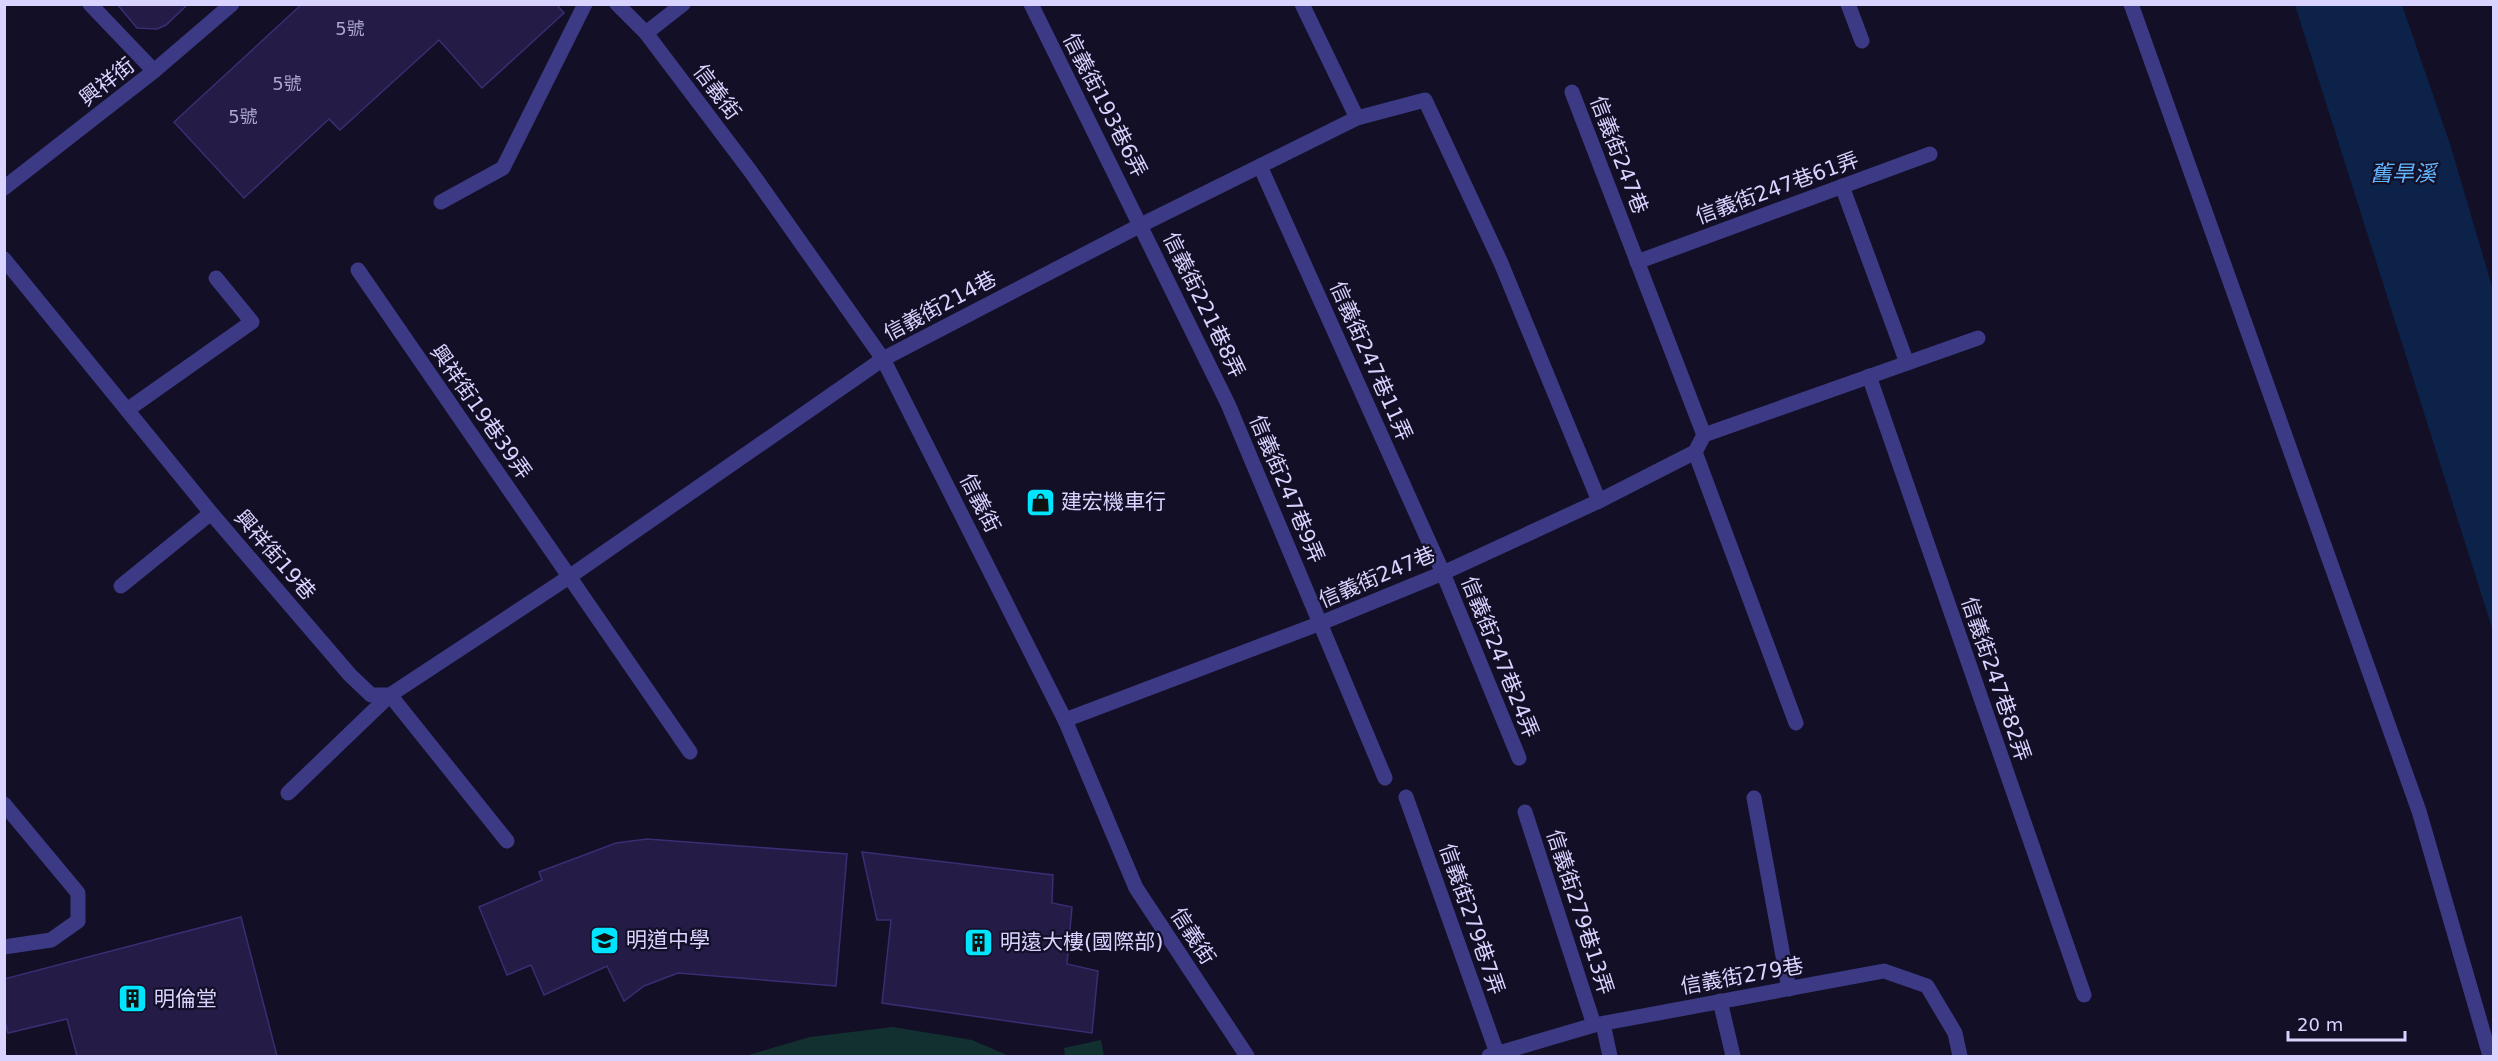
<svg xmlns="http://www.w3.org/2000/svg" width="2498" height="1061" font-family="'DejaVu Sans','Noto Sans TC',sans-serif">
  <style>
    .green { fill: #12302f }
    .water { fill: #0c2248 }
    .building { fill: #241b47; stroke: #3b2d73; stroke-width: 1.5 }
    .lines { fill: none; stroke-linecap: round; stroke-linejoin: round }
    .service { stroke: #3d3a85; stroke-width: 15 }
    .minor { stroke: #3d3a85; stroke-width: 15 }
    .labels { text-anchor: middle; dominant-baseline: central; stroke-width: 4.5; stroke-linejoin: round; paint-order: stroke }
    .number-label { font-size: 18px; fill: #aca6d1 }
    .street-label { font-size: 21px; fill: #d9d4ff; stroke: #130f26 }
    .poi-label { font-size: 21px; fill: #d9d4ff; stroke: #130f26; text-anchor: start }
    .water-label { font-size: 22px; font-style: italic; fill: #62b6ff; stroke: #130f26 }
  </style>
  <rect width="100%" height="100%" fill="#130f26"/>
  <g class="green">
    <polygon points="893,1027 972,1040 1009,1056 745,1056 810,1037"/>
    <polygon points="1101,1040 1104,1056 1065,1056 1064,1048"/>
  </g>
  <polygon class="water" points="2295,5 2402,5 2450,144 2493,290 2493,631"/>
  <g class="building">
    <polygon points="117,4 188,4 166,25 157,29 137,28"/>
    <polygon points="302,4 556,4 564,13 482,88 439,40 340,130 329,119 244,198 174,122"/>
    <polygon points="647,839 847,854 836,986 678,973 644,986 624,1001 607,966 544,995 531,965 507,975 479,907 542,880 539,872 616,843"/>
    <polygon points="862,852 1053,875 1052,903 1072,907 1067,964 1098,971 1092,1033 882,1003 891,920 877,920"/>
    <polygon points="241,917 277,1056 77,1056 67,1019 8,1033 4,1018 4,979"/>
  </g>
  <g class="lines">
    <g class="service">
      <polyline points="1031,4 1228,404 1385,778"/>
      <polyline points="1302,4 1357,118"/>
      <polyline points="1848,4 1862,41"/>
      <polyline points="2131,4 2419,811 2490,1056"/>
      <polyline points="646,33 683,4"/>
      <polyline points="1572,92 1704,435"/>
      <polyline points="1260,166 1443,573 1519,758"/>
      <polyline points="1842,186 1907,363"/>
      <polyline points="441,202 503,168 585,4"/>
      <polyline points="4,259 211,513 350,675 371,695 390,695 569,577 883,359 1141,225 1357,118 1425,100 1501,263 1599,501"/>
      <polyline points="1637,262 1930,154"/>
      <polyline points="358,270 690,752"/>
      <polyline points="1869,376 2084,995"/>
      <polyline points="127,410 252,322 216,278"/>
      <polyline points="1695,452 1796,723"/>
      <polyline points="121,586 211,513"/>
      <polyline points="1065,720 1321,623 1443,573 1599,501 1695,452 1704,435 1978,338"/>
      <polyline points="288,793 390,695 507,841"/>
      <polyline points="1406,797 1498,1056"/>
      <polyline points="1754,798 1789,989"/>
      <polyline points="4,804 78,893 78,921 51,940 4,947"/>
      <polyline points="1525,812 1594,1025"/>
      <polyline points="1720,1001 1733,1056"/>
      <polyline points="1603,1024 1610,1056"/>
    </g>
    <g class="minor">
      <polyline points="90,4 154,71"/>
      <polyline points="617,4 646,33 751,172 883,359 1065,720 1136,888 1247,1056"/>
      <polyline points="4,188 154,71 232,4"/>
      <polyline points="1489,1056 1594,1025 1884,971 1927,986 1955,1033 1960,1056"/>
    </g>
  </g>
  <defs>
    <symbol id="shop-square" viewBox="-11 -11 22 22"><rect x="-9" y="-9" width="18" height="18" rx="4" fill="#00e5ff" stroke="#130f26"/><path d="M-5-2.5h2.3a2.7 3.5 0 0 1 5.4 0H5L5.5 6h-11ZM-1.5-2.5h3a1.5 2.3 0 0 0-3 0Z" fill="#111"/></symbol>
    <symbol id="school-square" viewBox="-11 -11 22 22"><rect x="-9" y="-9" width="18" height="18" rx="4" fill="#00e5ff" stroke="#130f26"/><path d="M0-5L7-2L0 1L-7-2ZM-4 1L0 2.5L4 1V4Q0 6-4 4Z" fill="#111"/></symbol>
    <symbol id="building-square" viewBox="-11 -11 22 22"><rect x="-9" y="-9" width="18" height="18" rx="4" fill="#00e5ff" stroke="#130f26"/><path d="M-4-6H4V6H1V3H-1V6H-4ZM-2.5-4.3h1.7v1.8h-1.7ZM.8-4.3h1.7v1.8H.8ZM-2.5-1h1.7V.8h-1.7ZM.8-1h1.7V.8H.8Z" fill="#111"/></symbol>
  </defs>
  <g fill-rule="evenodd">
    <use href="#shop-square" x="1024" y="486" width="33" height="33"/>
    <use href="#school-square" x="588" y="924" width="33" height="33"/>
    <use href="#building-square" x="962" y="926" width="33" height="33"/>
    <use href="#building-square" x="116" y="982" width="33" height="33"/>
  </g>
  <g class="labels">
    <g class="number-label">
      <text x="350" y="28">5號</text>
      <text x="287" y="83">5號</text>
      <text x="243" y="116">5號</text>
    </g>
    <g class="street-label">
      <text transform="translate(107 82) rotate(-38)">興祥街</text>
      <text transform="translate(717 92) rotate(53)">信義街</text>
      <text transform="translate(1105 105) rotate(63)">信義街193巷6弄</text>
      <text transform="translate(1619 155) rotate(69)">信義街247巷</text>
      <text transform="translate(1777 188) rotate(-20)">信義街247巷61弄</text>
      <text transform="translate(1204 305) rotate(64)">信義街221巷8弄</text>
      <text transform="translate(940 306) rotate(-28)">信義街214巷</text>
      <text transform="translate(1371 361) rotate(66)">信義街247巷11弄</text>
      <text transform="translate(481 412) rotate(55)">興祥街19巷39弄</text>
      <text transform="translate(1287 489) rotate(67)">信義街247巷9弄</text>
      <text transform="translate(980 503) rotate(63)">信義街</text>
      <text transform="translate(275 555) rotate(49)">興祥街19巷</text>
      <text transform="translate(1377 577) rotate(-23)">信義街247巷</text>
      <text transform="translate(1500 657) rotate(68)">信義街247巷24弄</text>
      <text transform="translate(1996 679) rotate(71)">信義街247巷82弄</text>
      <text transform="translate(1580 912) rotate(72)">信義街279巷13弄</text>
      <text transform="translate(1472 919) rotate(71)">信義街279巷7弄</text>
      <text transform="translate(1193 936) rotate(57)">信義街</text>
      <text transform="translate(1742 976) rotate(-10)">信義街279巷</text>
    </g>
    <g class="poi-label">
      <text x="1061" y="502">建宏機車行</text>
      <text x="626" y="940">明道中學</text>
      <text x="1000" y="942">明遠大樓(國際部)</text>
      <text x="154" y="999">明倫堂</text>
    </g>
    <g class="water-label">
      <text x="2403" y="173">舊旱溪</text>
    </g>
  </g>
  <rect width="2498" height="1061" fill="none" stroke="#d9d4ff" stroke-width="12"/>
  <path d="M2288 1031v9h117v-9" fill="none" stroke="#d9d4ff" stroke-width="3"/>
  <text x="2297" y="1031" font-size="18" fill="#d9d4ff" stroke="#130f26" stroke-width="4.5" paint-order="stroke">20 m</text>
</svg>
